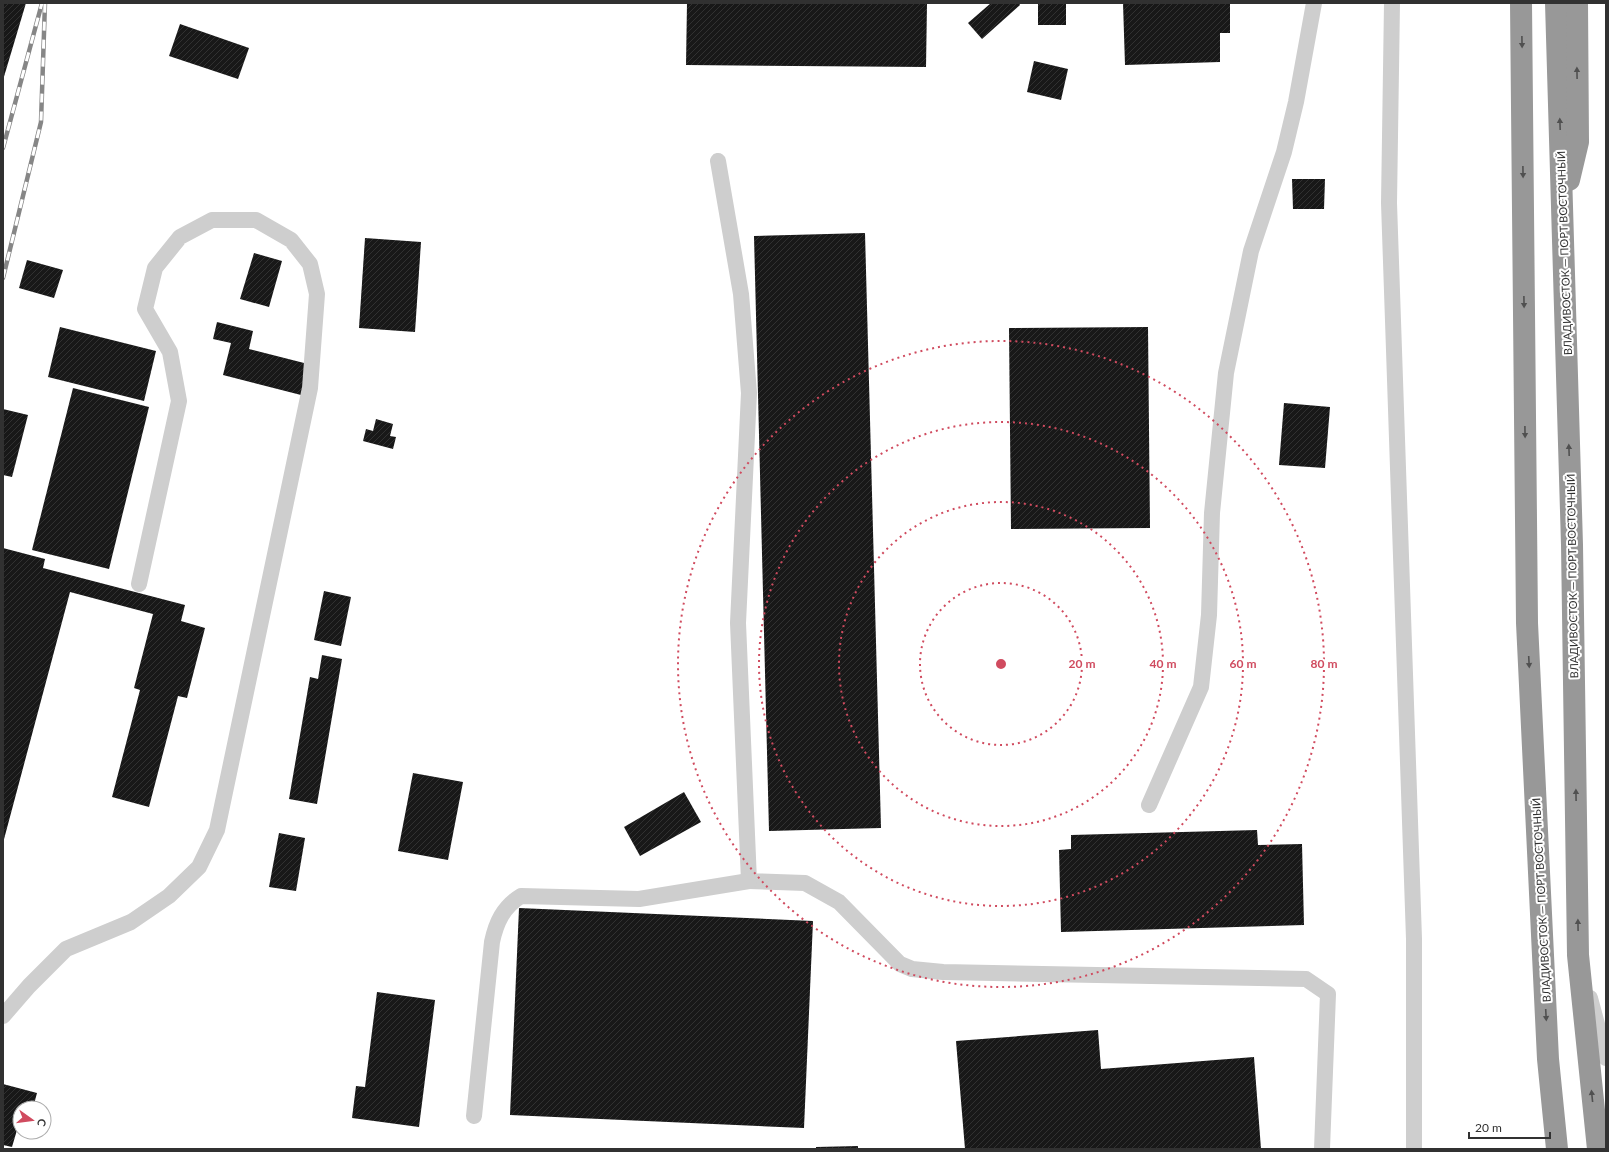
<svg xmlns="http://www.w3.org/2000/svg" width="1609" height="1152" font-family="Lato,sans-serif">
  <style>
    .building { fill: url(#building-hatch) }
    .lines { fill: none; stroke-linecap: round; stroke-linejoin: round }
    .lane { stroke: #cecece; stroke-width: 16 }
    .highway { stroke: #989898; stroke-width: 22 }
    .rail-casing { stroke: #868686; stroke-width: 4.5 }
    .rail { stroke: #fff; stroke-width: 3; stroke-dasharray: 9; stroke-linecap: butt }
    .oneway { fill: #505050 }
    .ring { fill: none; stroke: #d04b5f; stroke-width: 2; stroke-dasharray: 2 4 }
    .labels { text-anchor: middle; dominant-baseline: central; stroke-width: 4; stroke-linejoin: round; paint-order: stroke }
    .street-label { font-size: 11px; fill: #313131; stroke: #fff }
    .centre { fill: #d04b5f; stroke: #fff; stroke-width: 2 }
    .ring-label { font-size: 12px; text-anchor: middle; font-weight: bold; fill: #d04b5f; stroke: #fff; stroke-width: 4; stroke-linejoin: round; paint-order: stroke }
  </style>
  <defs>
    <pattern id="building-hatch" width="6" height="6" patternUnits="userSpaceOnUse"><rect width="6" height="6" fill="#181818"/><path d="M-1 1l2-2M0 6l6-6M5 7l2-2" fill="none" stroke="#313131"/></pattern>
  </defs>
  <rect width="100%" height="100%" fill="#fff"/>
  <g class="building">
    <polygon points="3,3 26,3 3,80"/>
    <polygon points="687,3 927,3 926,67 686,65"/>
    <polygon points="991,3 1019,3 1020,5 982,39 968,23"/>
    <rect x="1038" y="3" width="28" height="22"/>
    <polygon points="1123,3 1230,3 1230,33 1220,33 1220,62 1125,65"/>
    <polygon points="180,24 249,48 238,79 169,56"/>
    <polygon points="1034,61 1068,69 1061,100 1027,92"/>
    <polygon points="1292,179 1325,179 1324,209 1293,209"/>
    <polygon points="865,233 881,828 769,831 754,236"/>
    <polygon points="365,238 421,242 415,332 359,328"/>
    <polygon points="254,253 282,261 269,307 240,299"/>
    <polygon points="27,260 63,270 54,298 19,288"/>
    <polygon points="217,322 253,331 249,349 308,364 301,395 223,375 231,343 213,339"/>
    <polygon points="60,327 156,351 144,401 48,377"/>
    <polygon points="1148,327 1150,528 1011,529 1009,328"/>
    <polygon points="73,388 149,407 109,569 32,550"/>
    <polygon points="1284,403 1330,407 1325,468 1279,465"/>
    <polygon points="3,409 28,415 12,477 3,475"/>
    <polygon points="376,419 393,424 390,436 396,437 393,449 363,441 366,429 373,431"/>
    <polygon points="3,548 45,559 43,568 185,605 181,621 205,628 187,698 178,696 149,807 112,797 140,690 134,688 153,614 70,592 3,843"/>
    <polygon points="324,591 351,597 341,646 314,640"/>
    <polygon points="322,655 342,659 317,804 289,799 310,677 318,679"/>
    <polygon points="413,773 463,782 448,860 398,851"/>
    <polygon points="684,792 701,822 640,856 624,827"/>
    <polygon points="1257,830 1258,845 1302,844 1304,925 1061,932 1059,850 1071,849 1071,835"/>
    <polygon points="279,833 305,838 296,891 269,887"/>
    <polygon points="519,908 813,921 804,1128 510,1115"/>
    <polygon points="377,992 435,1000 419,1127 352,1118 356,1086 365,1087"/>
    <polygon points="1098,1030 1101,1069 1254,1057 1261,1149 965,1149 956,1041"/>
    <polygon points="3,1084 37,1093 33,1108 20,1108 20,1131 17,1130 12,1147 3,1145"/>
    <polygon points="858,1146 858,1149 816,1149 816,1147"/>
  </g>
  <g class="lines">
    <g class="lane">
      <polyline points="1392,3 1389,203 1414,939 1414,1149"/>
      <polyline points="718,161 741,294 749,393 738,623 749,881 805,883 839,902 900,964 912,969 943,972 1306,979 1328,994 1322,1149"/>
      <polyline points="1149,805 1201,687 1209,615 1212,513 1226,373 1251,251 1284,152 1296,102 1314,3"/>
      <polyline points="1590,998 1606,1058"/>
      <polyline points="3,1016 29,986 66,949 131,922 169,896 199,867 217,830 310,388 317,294 310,264 291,240 256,220 212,220 180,237 155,268 145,309 170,352 179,401 139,584"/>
      <path d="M474 1116 492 942C496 923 503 907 521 896L639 899 749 881"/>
    </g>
    <g class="highway">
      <polyline points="1521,3 1527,623 1548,1059 1557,1149"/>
      <polyline points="1556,3 1572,545 1578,955 1598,1149"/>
      <polyline points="1569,180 1578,142 1577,3"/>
    </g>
    <defs>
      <g id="rail">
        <polyline points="3,148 42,3"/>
        <polyline points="3,278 41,122 45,3"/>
      </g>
    </defs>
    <use href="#rail" class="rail-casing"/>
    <use href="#rail" class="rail"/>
  </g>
  <defs><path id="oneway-solid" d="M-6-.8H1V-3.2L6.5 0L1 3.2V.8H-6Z"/></defs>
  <g class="oneway">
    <use href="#oneway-solid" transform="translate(1522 42) rotate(89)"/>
    <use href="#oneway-solid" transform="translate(1577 73) rotate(-91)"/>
    <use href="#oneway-solid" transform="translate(1560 124) rotate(-92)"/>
    <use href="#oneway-solid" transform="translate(1523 172) rotate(89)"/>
    <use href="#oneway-solid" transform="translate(1524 302) rotate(89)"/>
    <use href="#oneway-solid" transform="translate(1525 432) rotate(89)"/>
    <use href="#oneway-solid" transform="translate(1569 450) rotate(-92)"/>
    <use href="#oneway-solid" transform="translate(1529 662) rotate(87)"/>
    <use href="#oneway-solid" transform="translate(1576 795) rotate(-91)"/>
    <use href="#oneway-solid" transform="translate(1578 925) rotate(-91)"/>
    <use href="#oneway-solid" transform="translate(1546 1015) rotate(87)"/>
    <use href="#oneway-solid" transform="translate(1592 1096) rotate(-96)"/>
  </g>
  <g class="ring">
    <circle cx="1001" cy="664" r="81"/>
    <circle cx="1001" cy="664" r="162"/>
    <circle cx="1001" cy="664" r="242"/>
    <circle cx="1001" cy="664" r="323"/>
  </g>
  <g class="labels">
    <g class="street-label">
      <text transform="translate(1564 253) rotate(-92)">ВЛАДИВОСТОК — ПОРТ ВОСТОЧНЫЙ</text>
      <text transform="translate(1572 576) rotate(-91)">ВЛАДИВОСТОК — ПОРТ ВОСТОЧНЫЙ</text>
      <text transform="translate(1541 900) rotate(-93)">ВЛАДИВОСТОК — ПОРТ ВОСТОЧНЫЙ</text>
    </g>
  </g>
  <circle cx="1001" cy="664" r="6" class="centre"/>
  <g class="ring-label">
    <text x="1082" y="668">20 m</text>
    <text x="1163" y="668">40 m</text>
    <text x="1243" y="668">60 m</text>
    <text x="1324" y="668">80 m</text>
  </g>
  <rect width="1609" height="1152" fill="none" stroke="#313131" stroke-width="8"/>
  <g transform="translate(32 1120) rotate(104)"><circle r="19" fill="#ffffff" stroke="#adadad"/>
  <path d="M0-3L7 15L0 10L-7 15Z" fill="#d04b5f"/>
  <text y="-6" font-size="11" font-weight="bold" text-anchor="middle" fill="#313131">С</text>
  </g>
  <path d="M1469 1132v6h81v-6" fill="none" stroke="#313131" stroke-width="2"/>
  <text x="1475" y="1132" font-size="12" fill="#313131" stroke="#ffffff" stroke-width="3" paint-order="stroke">20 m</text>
</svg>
